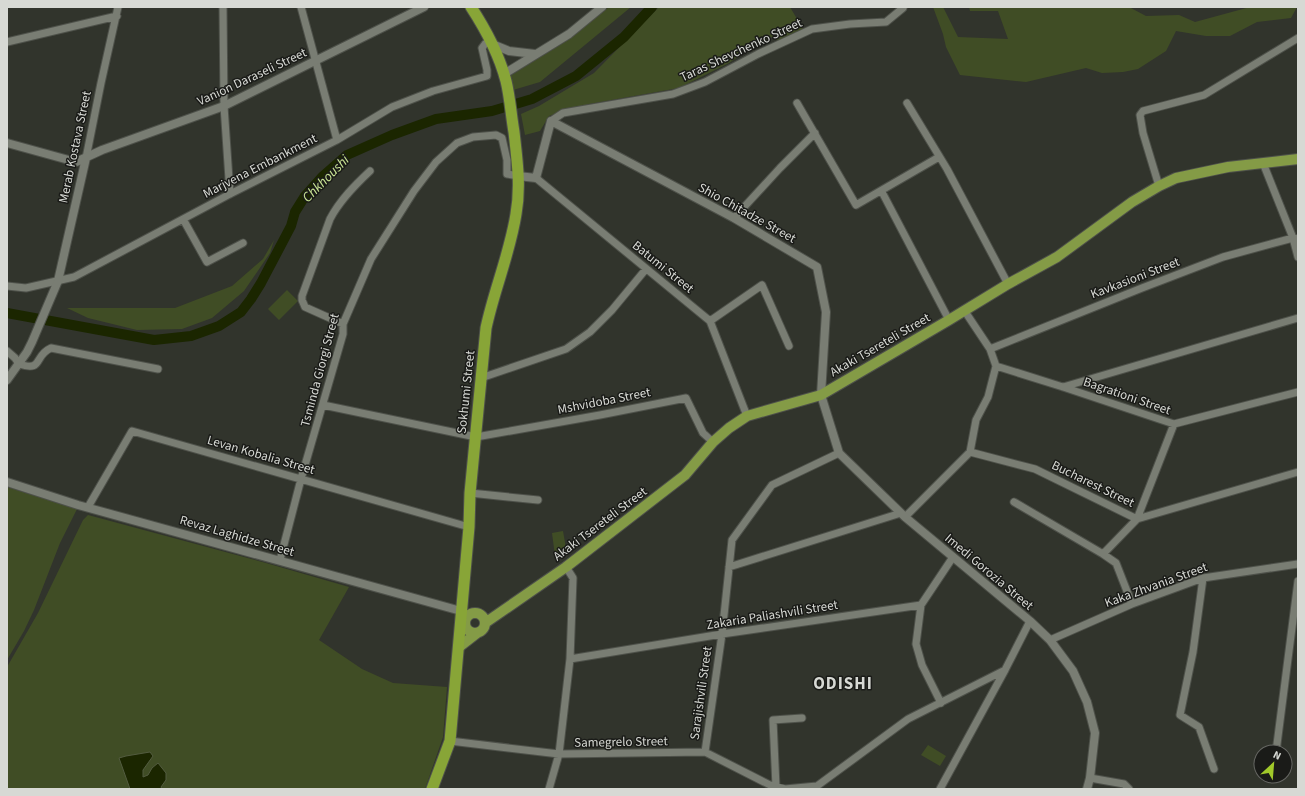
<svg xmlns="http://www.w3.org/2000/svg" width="1305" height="796" font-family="'Source Sans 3',sans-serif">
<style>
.green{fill:#404d25}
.water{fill:#1b2600;stroke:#535c40}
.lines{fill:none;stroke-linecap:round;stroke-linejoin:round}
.river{stroke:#1b2600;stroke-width:10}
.minor-casing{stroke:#4e514a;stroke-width:9}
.tertiary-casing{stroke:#4e514a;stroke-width:10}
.primary-casing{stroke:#4e514a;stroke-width:12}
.trunk-casing{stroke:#4e514a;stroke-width:13}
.minor{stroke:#797d73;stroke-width:7}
.tertiary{stroke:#797d73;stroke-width:8}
.primary{stroke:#849b46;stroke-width:10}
.trunk{stroke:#88a537;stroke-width:11}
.labels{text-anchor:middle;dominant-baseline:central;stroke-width:3;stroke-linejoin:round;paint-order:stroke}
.street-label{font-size:13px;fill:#d7d9d4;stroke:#1a1b18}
.water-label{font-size:14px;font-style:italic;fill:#c9e494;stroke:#1a1b18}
.district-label{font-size:17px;font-weight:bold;letter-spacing:1px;fill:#d7d9d4;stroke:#1a1b18}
</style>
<rect width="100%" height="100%" fill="#31342c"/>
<path class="green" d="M609 7H631L540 82 513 90 510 76 563 43Z
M659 7H790L803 29 778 41 772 37 755 45 729 63 679 88 589 104 549 116 540 131 525 135 521 114 539 106 594 73Z
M933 7H943L958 37 1008 39 998 11H970L969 7H1129L1146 16 1179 15 1195 22 1250 7H1297L1291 18 1257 22 1230 36H1206L1176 31 1166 51 1138 69 1123 72 1102 73 1086 68 1026 82 960 75 946 47 943 34Z
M274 240 270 253 244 291 212 318 182 329 137 330 88 318 67 308H175L232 286 263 259Z
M287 290 298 301 279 320 268 309Z
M7 487 77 509 60 543 34 610 24 631 7 660Z
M88 515 266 563 349 587 319 640 362 669 393 683 447 687 443 737 425 789H7V667L38 613 83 520Z
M563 531 567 554 555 556 552 533Z
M928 745 946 756 940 766 921 755Z"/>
<path class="water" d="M150 752 153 756 143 770V777L148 775 152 768 158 763 166 773V780L161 787 162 789H130L119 758 126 756Z"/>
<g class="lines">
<path class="river" d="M7 313 154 340 191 336 219 326 241 312 251 299 261 283 291 226 295 212 305 196 322 177 347 155 392 135 436 119 492 111 532 99 576 76 624 37 652 7"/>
<defs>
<path id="minor" d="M223 7 224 106 230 194
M301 7 337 140
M7 42 117 16
M797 103 856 205 939 157
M907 103 947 169 1008 284
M551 121 563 113 673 94 705 82 758 54 812 29 850 24 886 22 903 8
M86 158 101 83 118 7
M1263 163 1293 238 1298 257
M536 178 710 321 747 416
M1159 186 1143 133 1140 115 1143 111 1204 95 1298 38
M882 192 949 320
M734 218 780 168 815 133
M183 219 207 262 243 243
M7 286 26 288 74 277 230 194 337 140 392 107 433 91 487 76V70L482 48 485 44 491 40
M710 321 762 285 789 346
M343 324 305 307 302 300V296L330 219C340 200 355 185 370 171
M990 349 1142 288 1223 257 1293 238 1298 239
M7 351 15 358 19 364C44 372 33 356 51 348L158 369
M996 366 1063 387 1174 424 1298 392
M481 378 566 349 590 332 612 310 646 269
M1063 387 1298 318
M323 405 476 437 600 415 686 398 703 433 713 442
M970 452 1035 469 1137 519 1298 472
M470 493 538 500
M1014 502 1103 554 1116 563 1132 604
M88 507 132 431 469 527
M905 517 970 452 976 420 988 397 996 366 990 349 964 310
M1103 554 1137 519 1174 424
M280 560 301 479 343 334V324L371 259 414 191 436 162 457 143 473 137 496 135 502 138 507 160V174L518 176
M729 567 901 513
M1203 578 1193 652 1180 715 1199 727 1214 769
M921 605 916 644 922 665 941 703
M1050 640 1132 604 1203 578 1298 564
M570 659 722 634 921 605 953 557
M450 741 559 754 705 752 770 785 785 789
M705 752 722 634 732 540 772 485 839 453
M1276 752 1298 581
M1090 778 1124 784 1129 789
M776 787 773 720 802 718
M549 789 559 754 570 659 573 578 566 567
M785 789 817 786 908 719 1005 670
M940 789 1005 670 1030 621"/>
<path id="tertiary" d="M492 44 509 51 535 54
M504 74 569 34 602 7
M7 143 76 162 102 150 224 106 424 7
M518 176 536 178 551 121 734 218 817 267 826 312 821 395 839 453 905 517 1030 621 1050 640 1073 671 1087 702 1095 733 1090 778 1087 789
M7 380 27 352 32 342 58 281 86 158
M7 482 78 505 461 611"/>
<path id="primary" d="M465 623a10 10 0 1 1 20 0a10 10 0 1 1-20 0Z
M485 623 566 567 685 475 713 442 729 428 747 416 821 395 949 320 1008 284 1057 257 1132 202 1159 186 1176 178 1228 167 1298 159
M459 647 477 633"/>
<path id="trunk" d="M432 789 450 741 469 527 470 493 486 328C494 290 510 253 516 214 521 186 517 159 514 132 511 115 510 97 506 81 499 54 486 30 471 7"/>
</defs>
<use href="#minor" class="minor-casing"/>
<use href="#tertiary" class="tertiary-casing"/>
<use href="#primary" class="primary-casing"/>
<use href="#trunk" class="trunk-casing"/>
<use href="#minor" class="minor"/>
<use href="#tertiary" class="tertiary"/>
<use href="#primary" class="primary"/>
<use href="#trunk" class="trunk"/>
</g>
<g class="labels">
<g class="street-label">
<text transform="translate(741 50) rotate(-25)">Taras Shevchenko Street</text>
<text transform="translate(252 77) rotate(-25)">Vanion Daraseli Street</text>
<text transform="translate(75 147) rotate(-78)">Merab Kostava Street</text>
<text transform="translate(260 166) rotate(-27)">Marjvena Embankment</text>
<text transform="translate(747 213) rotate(29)">Shio Chitadze Street</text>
<text transform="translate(663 267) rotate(39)">Batumi Street</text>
<text transform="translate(1135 278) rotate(-21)">Kavkasioni Street</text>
<text transform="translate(880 345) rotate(-30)">Akaki Tsereteli Street</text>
<text transform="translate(320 370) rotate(-75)">Tsminda Giorgi Street</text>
<text transform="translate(466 392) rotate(-84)">Sokhumi Street</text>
<text transform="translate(1127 396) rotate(19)">Bagrationi Street</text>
<text transform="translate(604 401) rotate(-11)">Mshvidoba Street</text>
<text transform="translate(261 455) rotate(16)">Levan Kobalia Street</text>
<text transform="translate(1093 484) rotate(26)">Bucharest Street</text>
<text transform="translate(600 524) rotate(-37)">Akaki Tsereteli Street</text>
<text transform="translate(237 536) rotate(16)">Revaz Laghidze Street</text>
<text transform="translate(989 572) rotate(40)">Imedi Gorozia Street</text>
<text transform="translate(1156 585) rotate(-20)">Kaka Zhvania Street</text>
<text transform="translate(772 615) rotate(-9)">Zakaria Paliashvili Street</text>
<text transform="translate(701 693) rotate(-82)">Sarajishvili Street</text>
<text transform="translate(621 742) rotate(-1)">Samegrelo Street</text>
</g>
<g class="water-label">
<text transform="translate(326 179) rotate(-45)">Chkhoushi</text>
</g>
<g class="district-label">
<text x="843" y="684">ODISHI</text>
</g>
</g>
<rect width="1305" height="796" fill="none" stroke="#d7d9d4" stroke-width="16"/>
<g transform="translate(1273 764) rotate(26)"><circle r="19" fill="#1a1b18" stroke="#666763"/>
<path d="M0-3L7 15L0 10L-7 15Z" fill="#a1c92a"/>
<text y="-6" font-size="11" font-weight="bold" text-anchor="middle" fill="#d7d9d4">N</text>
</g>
</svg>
